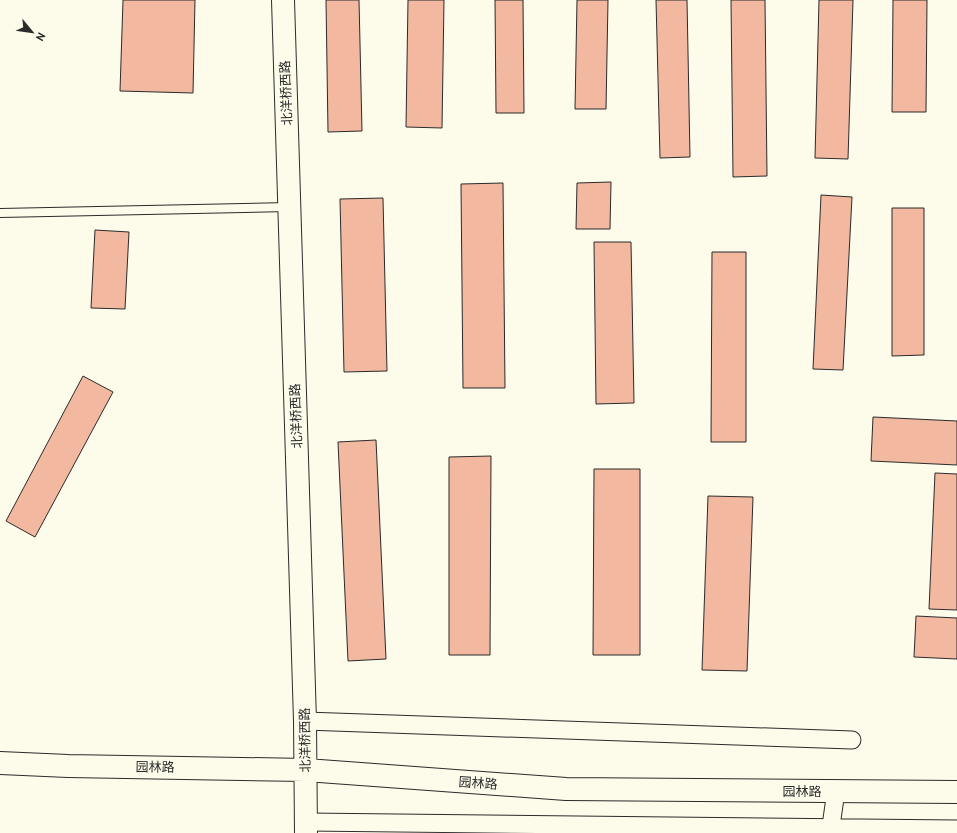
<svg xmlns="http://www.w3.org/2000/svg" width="957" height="833" font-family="'PT Sans','Noto Sans SC',sans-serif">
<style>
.building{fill:#f2b8a0;stroke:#2b2b2b}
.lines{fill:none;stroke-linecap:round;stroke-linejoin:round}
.service-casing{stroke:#2b2b2b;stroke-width:10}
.minor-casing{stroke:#2b2b2b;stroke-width:19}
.secondary-casing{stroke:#2b2b2b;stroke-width:24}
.service{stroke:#fdfbea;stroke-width:8}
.minor{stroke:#fdfbea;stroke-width:17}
.secondary{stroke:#fdfbea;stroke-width:22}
.labels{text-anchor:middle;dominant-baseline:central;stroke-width:3;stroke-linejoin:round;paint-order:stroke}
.street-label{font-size:13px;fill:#2b2b2b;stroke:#fdfbea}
</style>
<rect width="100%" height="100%" fill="#fdfbea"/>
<path class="building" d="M123 0H195L193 93 120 91Z
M326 0H359L362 131 328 132Z
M408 0H444L442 128 406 127Z
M495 0H523L524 113H496Z
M577 0H608L606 109H575Z
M656 0H687L690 157 660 158Z
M731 0H765L767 176 733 177Z
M819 0H853L848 159 815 158Z
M893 0H927L926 112H892Z
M611 182 610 229H576L577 183Z
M503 183 505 388H463L461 184Z
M821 195 852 197 843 370 813 369Z
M383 198 387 371 344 372 340 199Z
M892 208H924V355L892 356Z
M95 230 129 232 125 309 91 308Z
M594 242H631L634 403 596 404Z
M712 252H746V442H711Z
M83 376 113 392 35 537 6 521Z
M873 417 957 421V465L871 461Z
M376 440 386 659 348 661 338 442Z
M491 456 490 655H449V457Z
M594 469H640V655H593Z
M935 473 957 474V610L929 609Z
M708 496 753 497 747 671 702 670Z
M916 616 957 618V659L914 657Z"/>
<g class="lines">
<defs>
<path id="service" d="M0 213 289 207"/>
<path id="minor" d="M305 721 852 740
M306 822 957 829
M830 833 836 791"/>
<path id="secondary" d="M283 0 305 721 306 833
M0 763 68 766 306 770 566 789 957 792"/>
</defs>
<use href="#service" class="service-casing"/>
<use href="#minor" class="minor-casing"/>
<use href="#secondary" class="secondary-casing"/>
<use href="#service" class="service"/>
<use href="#minor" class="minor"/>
<use href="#secondary" class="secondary"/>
</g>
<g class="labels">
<g class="street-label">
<text transform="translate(286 93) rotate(-92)">北洋桥西路</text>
<text transform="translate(296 416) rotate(-92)">北洋桥西路</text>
<text transform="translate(305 740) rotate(-91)">北洋桥西路</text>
<text transform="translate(155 767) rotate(1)">园林路</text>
<text transform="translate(478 783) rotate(4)">园林路</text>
<text x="802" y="791">园林路</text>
</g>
</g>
<g transform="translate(32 32) rotate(119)" stroke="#fdfbea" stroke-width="3" paint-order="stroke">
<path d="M0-3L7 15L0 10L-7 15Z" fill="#2b2b2b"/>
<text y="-6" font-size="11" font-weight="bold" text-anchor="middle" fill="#2b2b2b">N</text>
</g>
</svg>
